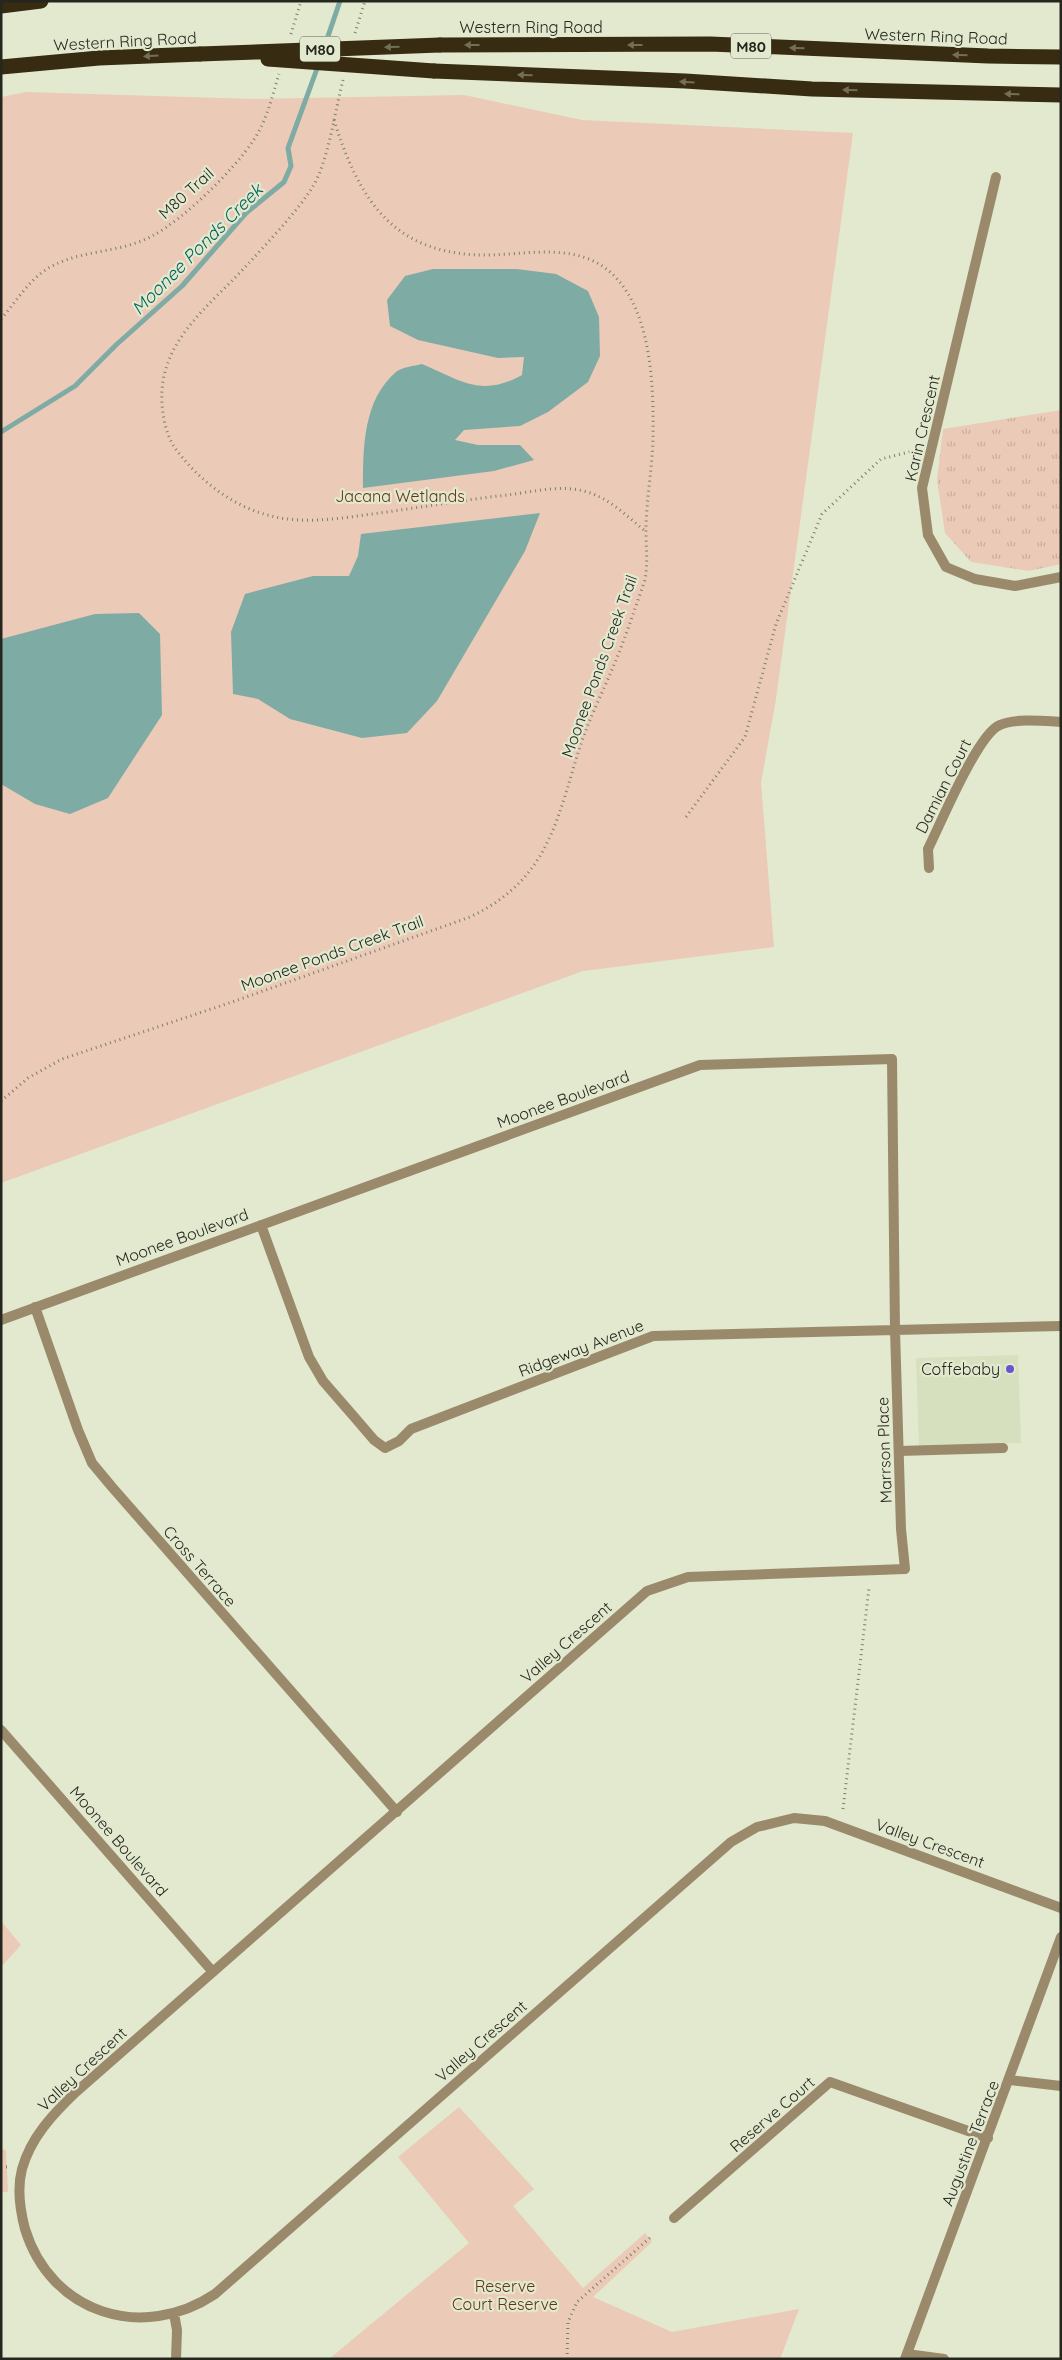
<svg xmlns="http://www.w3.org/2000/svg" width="1062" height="2360" font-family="Quicksand,sans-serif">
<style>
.built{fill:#d7e0be}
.grass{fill:url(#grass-tufts)}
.green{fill:#ebcab7}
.water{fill:#7faba5}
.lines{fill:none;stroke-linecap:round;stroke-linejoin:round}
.stream{stroke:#7faba5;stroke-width:5}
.path{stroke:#7b7f6f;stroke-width:3;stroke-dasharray:1 4;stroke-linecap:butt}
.service{stroke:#9a8a6b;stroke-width:10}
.minor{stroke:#9a8a6b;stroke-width:10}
.motorway{stroke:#372b12;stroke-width:15}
.motorway-bridge{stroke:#372b12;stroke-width:15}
.oneway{fill:#736e54}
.poi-dot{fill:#6955cf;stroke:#e2e9cf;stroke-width:2}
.labels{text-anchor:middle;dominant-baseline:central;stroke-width:4.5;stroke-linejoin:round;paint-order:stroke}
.shield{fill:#e2e9cf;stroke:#5e6153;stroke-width:1}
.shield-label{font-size:15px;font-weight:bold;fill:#25271e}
.street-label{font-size:16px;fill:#25271e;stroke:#e2e9cf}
.park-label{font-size:16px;fill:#623416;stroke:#e2e9cf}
.poi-label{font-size:16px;fill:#25271e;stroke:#e2e9cf;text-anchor:end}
.water-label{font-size:18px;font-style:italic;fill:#00625a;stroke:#e2e9cf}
</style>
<defs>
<pattern id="grass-tufts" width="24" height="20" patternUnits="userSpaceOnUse" patternTransform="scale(1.25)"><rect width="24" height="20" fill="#ebcab7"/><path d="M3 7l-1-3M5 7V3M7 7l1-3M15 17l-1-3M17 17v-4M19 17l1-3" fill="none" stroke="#c9ae9d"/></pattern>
</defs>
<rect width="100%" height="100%" fill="#e2e9cf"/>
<path class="built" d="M1018 1355 1021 1443 919 1447 916 1358Z"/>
<path class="grass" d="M1061 410V564L1029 571 971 562 945 533 937 480 943 429Z"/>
<path class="green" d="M26 92 253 99 464 95 582 120 853 133 776 699 761 783 774 947 583 971 1 1183V97Z
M1 1921 21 1945 1 1967Z
M459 2107 534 2189 513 2206 583 2288 645 2233 652 2242 593 2297 672 2332 799 2309 780 2359H329L469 2243 398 2157Z
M1 2149 6 2150 8 2192H1Z"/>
<path class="water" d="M433 269H517L556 274 588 291 599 317 600 356 588 382 548 412 520 426 464 430 455 440 478 445H520L534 460 494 471 363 488C363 448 363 400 396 372 402 367 414 366 422 364 460 380 481 398 522 375L524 357 498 358 418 340 390 326 387 300 405 276Z
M540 513 525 551 437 701 407 733 362 738 290 719 258 699 233 694 231 632 245 594 313 576H349L358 556 361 534Z
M139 613 160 634 162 715 108 798 70 814 35 804 1 784V639L95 614Z"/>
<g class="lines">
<path class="stream" d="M324 48 340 1
M1 432 75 386 116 345 182 286 246 213 284 182 291 166 288 148 318 66"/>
<path class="path" d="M355 33 365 1
M291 34 301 1
M343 80C335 111 328 163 312 188 295 214 269 241 248 264 211 305 158 341 162 403 163 418 166 435 175 448 196 477 229 504 264 514 299 525 336 519 372 514 417 508 462 500 507 495 532 492 562 484 587 492 609 498 628 517 645 531
M1 319C15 303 29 280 47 269 79 249 119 254 152 236 183 220 234 170 253 141 267 121 272 96 279 74
M686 817 745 737 776 624 822 514 881 459 917 450
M1 1101 28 1078 62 1059 235 1001 470 917C554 877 557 813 584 735 592 714 602 693 611 672 624 642 634 611 645 580 648 563 646 548 646 531 646 501 652 471 653 440 654 382 652 285 589 259 558 247 523 254 491 255 394 257 359 201 333 117
M843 1809 869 1588
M1 2167H11
M567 2359 568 2322 577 2302 652 2236"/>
<path class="service" d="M899 1451 1003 1448"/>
<path class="minor" d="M996 177 922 488 928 535 946 567 975 579 1015 586 1061 577
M929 868 928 849C940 825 978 733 1000 725 1015 718 1044 721 1061 722
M261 1225 309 1357 323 1381 356 1419 374 1440 385 1448 399 1441 411 1429 653 1336 1061 1326
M35 1307 78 1430 92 1463 112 1487 397 1812
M1 1320 700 1065 892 1059 895 1330 901 1529 905 1569 688 1577 647 1591 76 2092C53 2114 31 2137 22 2169 17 2188 20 2210 25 2229 51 2314 143 2342 215 2294L731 1842 757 1827 794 1818 825 1821 1061 1908
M1 1730 213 1972
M1010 2080 1061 2086
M674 2218 830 2082 988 2138
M174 2314 177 2330 176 2359
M907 2354 944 2359
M905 2359 1061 1937"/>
<path class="motorway" d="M1 6 41 1
M440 45 710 44 988 56 1061 57
M1 67 99 58 200 54
M434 71 685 81 812 89 1061 95"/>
<path class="motorway-bridge" d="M200 54 440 45
M268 59 434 71"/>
</g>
<defs><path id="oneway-solid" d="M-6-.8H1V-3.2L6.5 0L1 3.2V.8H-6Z" transform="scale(1.25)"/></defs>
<g class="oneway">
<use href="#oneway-solid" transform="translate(472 45) rotate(180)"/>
<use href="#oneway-solid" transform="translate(635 45) rotate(180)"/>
<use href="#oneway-solid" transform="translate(392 47) rotate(178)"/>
<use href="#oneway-solid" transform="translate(797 48) rotate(-178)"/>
<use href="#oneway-solid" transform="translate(960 55) rotate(-178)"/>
<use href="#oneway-solid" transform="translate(151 56) rotate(177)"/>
<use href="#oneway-solid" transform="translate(525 75) rotate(-178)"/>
<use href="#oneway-solid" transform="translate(687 82) rotate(-177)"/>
<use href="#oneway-solid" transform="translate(850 90) rotate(-179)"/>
<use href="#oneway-solid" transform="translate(1012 94) rotate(-178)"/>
</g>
<circle class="poi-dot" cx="1010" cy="1369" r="5"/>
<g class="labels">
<g class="shield">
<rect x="731" y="33.5" width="40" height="25" rx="4"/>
<rect x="300" y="36.5" width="40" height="25" rx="4"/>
</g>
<g class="shield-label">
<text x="751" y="46">M80</text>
<text x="320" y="49">M80</text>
</g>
<g class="street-label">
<text x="531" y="27">Western Ring Road</text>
<text transform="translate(936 36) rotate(2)">Western Ring Road</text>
<text transform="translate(125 41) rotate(-3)">Western Ring Road</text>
<text transform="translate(186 193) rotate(-42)">M80 Trail</text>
<text transform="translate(922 428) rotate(-77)">Karin Crescent</text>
<text transform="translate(599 666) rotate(-70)">Moonee Ponds Creek Trail</text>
<text transform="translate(943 786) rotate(-63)">Damian Court</text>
<text transform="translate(332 953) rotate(-20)">Moonee Ponds Creek Trail</text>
<text transform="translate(563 1099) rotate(-20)">Moonee Boulevard</text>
<text transform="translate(182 1237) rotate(-20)">Moonee Boulevard</text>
<text transform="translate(581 1348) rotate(-21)">Ridgeway Avenue</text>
<text transform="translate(884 1450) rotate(-92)">Marrson Place</text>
<text transform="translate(200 1566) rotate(49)">Cross Terrace</text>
<text transform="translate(566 1642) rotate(-41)">Valley Crescent</text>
<text transform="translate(119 1841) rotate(49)">Moonee Boulevard</text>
<text transform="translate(930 1843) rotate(20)">Valley Crescent</text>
<text transform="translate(481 2041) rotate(-41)">Valley Crescent</text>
<text transform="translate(82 2069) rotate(-43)">Valley Crescent</text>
<text transform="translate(772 2114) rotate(-41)">Reserve Court</text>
<text transform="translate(970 2143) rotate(-69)">Augustine Terrace</text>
</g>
<g class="park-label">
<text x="400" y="496">Jacana Wetlands</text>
<text x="505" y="2286">Reserve<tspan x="505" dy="18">Court Reserve</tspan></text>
</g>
<g class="poi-label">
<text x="1000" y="1369">Coffebaby</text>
</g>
<g class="water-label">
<text transform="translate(197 249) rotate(-45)">Moonee Ponds Creek</text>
</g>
</g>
<rect width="1062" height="2360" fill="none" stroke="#25271e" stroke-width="5"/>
</svg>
